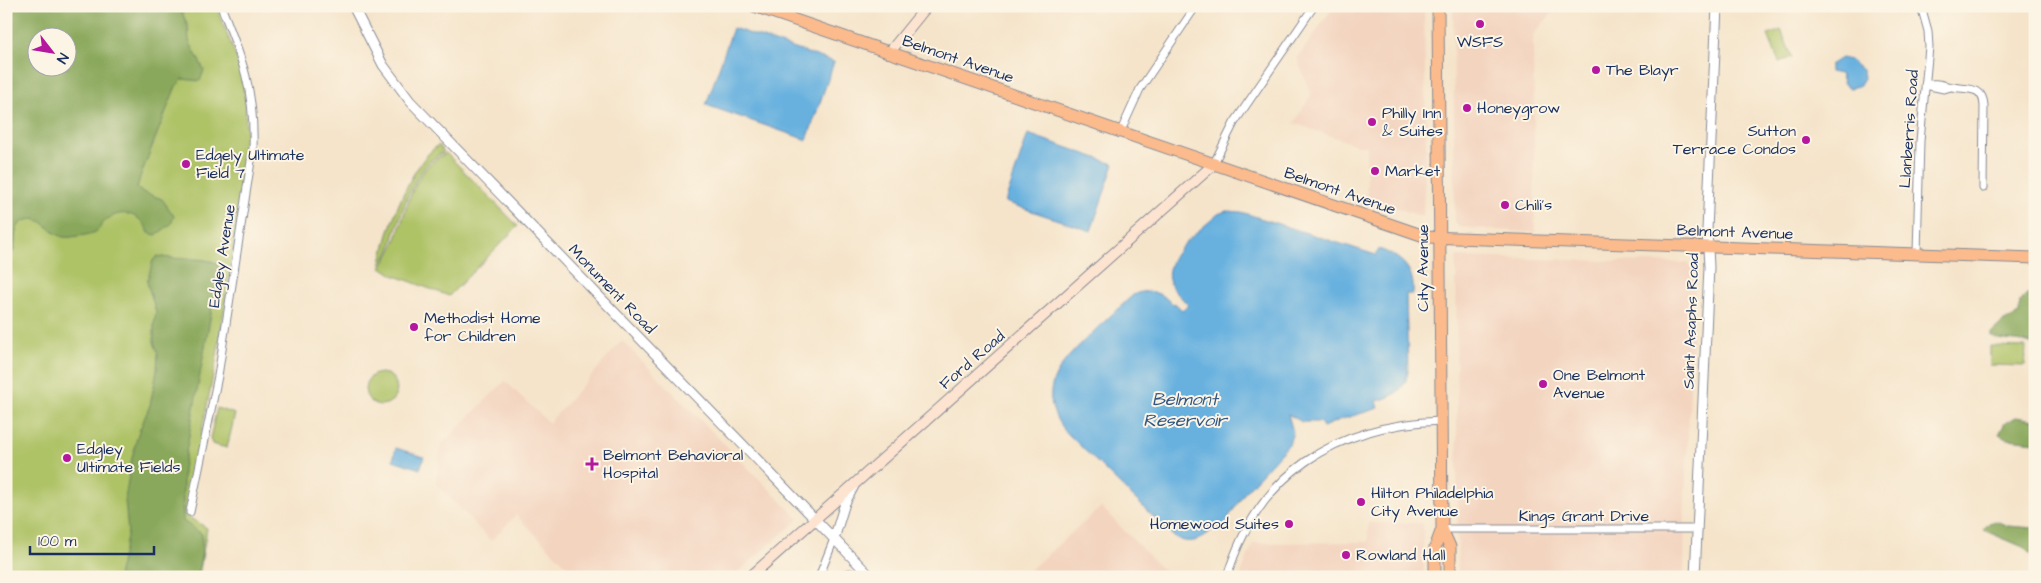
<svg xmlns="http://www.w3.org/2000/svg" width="2041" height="583" font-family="'Architects Daughter',sans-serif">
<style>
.built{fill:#f3d4bf}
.green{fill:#aec266;stroke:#647862;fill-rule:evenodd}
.forest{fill:#8aa85b;stroke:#526c5c;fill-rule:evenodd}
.water{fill:#67b1df;stroke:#41709e}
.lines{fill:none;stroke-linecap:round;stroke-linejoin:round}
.minor-casing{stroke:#888a94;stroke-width:9}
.tertiary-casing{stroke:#888a94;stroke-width:11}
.secondary-casing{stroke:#888a94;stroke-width:12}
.primary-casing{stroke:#888a94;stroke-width:13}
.trunk-casing{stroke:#888a94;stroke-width:13}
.minor{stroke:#fff;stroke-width:7}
.tertiary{stroke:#fff;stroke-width:9}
.secondary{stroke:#fde4d1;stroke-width:10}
.primary{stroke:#fbbb8d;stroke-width:11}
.trunk{stroke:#fbbb8d;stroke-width:11}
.poi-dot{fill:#b5179e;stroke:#fcf5e5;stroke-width:2}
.labels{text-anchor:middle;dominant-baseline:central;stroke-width:4;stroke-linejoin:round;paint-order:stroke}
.poi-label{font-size:16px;fill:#1b2f5e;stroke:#fcf5e5;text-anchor:start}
.street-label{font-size:16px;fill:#1b2f5e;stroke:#fcf5e5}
.water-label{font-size:18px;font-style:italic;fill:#325685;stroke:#fcf5e5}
</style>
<rect width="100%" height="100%" fill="#fcf5e5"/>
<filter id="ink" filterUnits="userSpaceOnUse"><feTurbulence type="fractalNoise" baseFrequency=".02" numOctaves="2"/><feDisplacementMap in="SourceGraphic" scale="10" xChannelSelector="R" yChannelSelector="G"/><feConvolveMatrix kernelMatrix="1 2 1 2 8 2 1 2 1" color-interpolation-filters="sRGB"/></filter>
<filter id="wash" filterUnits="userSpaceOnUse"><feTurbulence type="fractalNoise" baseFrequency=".0096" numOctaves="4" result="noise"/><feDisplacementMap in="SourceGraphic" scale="20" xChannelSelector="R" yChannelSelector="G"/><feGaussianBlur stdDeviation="1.12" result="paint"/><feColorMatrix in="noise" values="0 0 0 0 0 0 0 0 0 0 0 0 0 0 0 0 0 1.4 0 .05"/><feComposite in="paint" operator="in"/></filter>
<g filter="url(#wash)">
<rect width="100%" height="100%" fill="#f5e4ca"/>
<path class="built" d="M1334 6H1424L1426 146 1423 217 1367 197 1366 145H1357L1294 123 1311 95 1297 59Z
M1453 6H1650V8L1557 7 1533 35 1535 233 1460 227 1455 223Z
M1456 257 1688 263 1696 273 1685 493 1684 577H1458Z
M622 341 799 519 732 577H578L516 515 491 541 436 483 441 445 505 381 549 423Z
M1101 507 1170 577H1022Z
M1368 523H1423L1424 577H1240L1253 543 1368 542Z"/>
<path class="green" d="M6 6H216L239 64 245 86 247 161 217 356 185 515 207 528 199 577H6ZM38 38H68V68H38Z
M1781 30 1792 57 1779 62 1768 35Z
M439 145 444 152C415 165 405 204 395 232 392 243 389 256 381 264 385 234 411 161 439 145Z
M446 153 518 226 449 296 393 275 381 267C408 233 402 173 446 153Z
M1990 346 2026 347 2025 366 1990 365Z
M365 389a16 16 0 1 1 32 0a16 16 0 1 1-32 0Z
M217 408 235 414 227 448 212 444 210 438Z"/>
<path class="forest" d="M6 6H179L188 26 189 41 204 70 200 81 183 79 176 86 140 177 137 188 142 192 162 199 174 216 171 224 156 235 149 233C141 213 120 207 104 222 101 224 100 229 97 231 91 235 78 236 71 237 51 241 46 212 24 221 12 227 17 242 13 252L6 255ZM38 38H68V68H38Z
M158 256C178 261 199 256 217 263L219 269 183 469V521L202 534V552L197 577H118L128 532 125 499 132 458 138 434 150 405 157 371 158 353 154 342V325L156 312 147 282 153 260Z
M2035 288V346C2019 338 2002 343 1991 336V333L2004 321 2019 314 2020 301Z
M2016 417 2035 420V442L2008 439 1999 434 2005 423Z
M1996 521 2008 526 2035 528V559L2023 547 1983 530 1989 523Z"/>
<path class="water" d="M733 28 834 62 807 140 706 105Z
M1841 58 1850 60 1863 71 1864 78 1859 86 1850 88 1844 84 1840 74 1830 72V65Z
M1028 134 1114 164 1091 231 1005 202Z
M1226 211 1241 212 1376 255 1379 249C1401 257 1415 268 1413 294H1406L1408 371C1405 390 1395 396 1377 401L1379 408 1342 419 1323 427 1320 422H1302L1288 414 1293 432 1289 444 1245 492 1221 529 1215 526C1203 541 1188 547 1172 535L1063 429C1034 388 1062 362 1091 334 1105 321 1119 308 1133 295 1150 287 1160 293 1173 304L1175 303 1182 310 1188 305C1182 297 1171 290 1169 280 1163 255 1202 229 1218 214Z
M396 448 424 457 420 469 393 460Z"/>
</g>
<g filter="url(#ink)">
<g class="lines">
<defs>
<path id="minor" d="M1805 6H1830
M1925 85C1936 82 1941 85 1952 87 1967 90 1983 85 1984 106L1983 188
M1925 85 1944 89 1951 87
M1120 133 1140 89 1196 6
M1213 165 1234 123 1314 6
M1917 254 1920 141 1929 47 1928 31 1921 6
M190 512 218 376 253 148C255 91 242 58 221 6
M1442 529H1696
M819 577 834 539
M1227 577C1258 473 1335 425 1441 421"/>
<path id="tertiary" d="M353 6 383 65 410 101 871 577
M834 539 845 503 854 486
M835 577 850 574 862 577
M1695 577 1709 267 1707 230 1717 6"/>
<path id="secondary" d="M889 53 927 6
M750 577 1213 165"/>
<path id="primary" d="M754 6 1427 237 2035 258"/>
<path id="trunk" d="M1442 529 1450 547V577
M1435 577V548L1442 529 1438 6"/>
</defs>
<use href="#minor" class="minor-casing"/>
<use href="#tertiary" class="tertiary-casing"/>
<use href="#secondary" class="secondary-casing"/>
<use href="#primary" class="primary-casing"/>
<use href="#trunk" class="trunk-casing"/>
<use href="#minor" class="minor"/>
<use href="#tertiary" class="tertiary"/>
<use href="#secondary" class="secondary"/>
<use href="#primary" class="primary"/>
<use href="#trunk" class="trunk"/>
</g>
</g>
<g class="poi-dot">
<circle cx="1480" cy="24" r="5"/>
<circle cx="1596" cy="70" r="5"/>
<circle cx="1467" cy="108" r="5"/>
<circle cx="1372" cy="122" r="5"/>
<circle cx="1806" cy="140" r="5"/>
<circle cx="186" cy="164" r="5"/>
<circle cx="1375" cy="171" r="5"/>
<circle cx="1505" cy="205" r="5"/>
<circle cx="414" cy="327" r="5"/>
<circle cx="1543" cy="384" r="5"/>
<circle cx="67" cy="458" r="5"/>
<path d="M589.5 456.5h5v5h5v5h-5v5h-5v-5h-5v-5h5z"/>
<circle cx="1361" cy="502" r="5"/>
<circle cx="1289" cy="524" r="5"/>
<circle cx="1346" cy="555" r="5"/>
</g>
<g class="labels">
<g class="poi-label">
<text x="1480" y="42" text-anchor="middle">WSFS</text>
<text x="1606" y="70">The Blayr</text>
<text x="1477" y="108">Honeygrow</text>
<text x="1382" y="113">Philly Inn<tspan x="1382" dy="18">&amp; Suites</tspan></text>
<text x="1796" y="131" text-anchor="end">Sutton<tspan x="1796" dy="18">Terrace Condos</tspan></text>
<text x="196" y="155">Edgely Ultimate<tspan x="196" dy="18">Field 7</tspan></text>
<text x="1385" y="171">Market</text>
<text x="1515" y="205">Chili's</text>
<text x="424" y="318">Methodist Home<tspan x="424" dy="18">for Children</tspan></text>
<text x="1553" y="375">One Belmont<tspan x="1553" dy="18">Avenue</tspan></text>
<text x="77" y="449">Edgley<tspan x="77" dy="18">Ultimate Fields</tspan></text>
<text x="603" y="455">Belmont Behavioral<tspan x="603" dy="18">Hospital</tspan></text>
<text x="1371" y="493">Hilton Philadelphia<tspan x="1371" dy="18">City Avenue</tspan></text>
<text x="1279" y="524" text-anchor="end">Homewood Suites</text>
<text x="1356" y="555">Rowland Hall</text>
</g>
<g class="street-label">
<text transform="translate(958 59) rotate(19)">Belmont Avenue</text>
<text transform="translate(1909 129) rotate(-86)">Llanberris Road</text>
<text transform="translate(1340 191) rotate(19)">Belmont Avenue</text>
<text transform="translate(1735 232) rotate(2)">Belmont Avenue</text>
<text transform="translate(222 256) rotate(-81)">Edgley Avenue</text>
<text transform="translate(1423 268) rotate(-90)">City Avenue</text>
<text transform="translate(612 289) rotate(46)">Monument Road</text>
<text transform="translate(1691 321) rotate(-88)">Saint Asaphs Road</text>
<text transform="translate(972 360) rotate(-41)">Ford Road</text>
<text x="1584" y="516">Kings Grant Drive</text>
</g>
<g class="water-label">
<text x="1185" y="399">Belmont<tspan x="1185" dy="21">Reservoir</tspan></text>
</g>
</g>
<rect width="2041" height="583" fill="none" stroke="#fcf5e5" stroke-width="25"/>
<g transform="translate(52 52) rotate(121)"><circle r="24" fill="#fcf5e5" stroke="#a2a6af"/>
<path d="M0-4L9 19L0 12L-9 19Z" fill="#b5179e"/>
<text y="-8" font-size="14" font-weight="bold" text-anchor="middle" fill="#1b2f5e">N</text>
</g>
<path d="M30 546v8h124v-8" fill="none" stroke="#1b2f5e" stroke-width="2.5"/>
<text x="38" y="546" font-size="15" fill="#1b2f5e" stroke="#fcf5e5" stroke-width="4" paint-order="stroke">100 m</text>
</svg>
